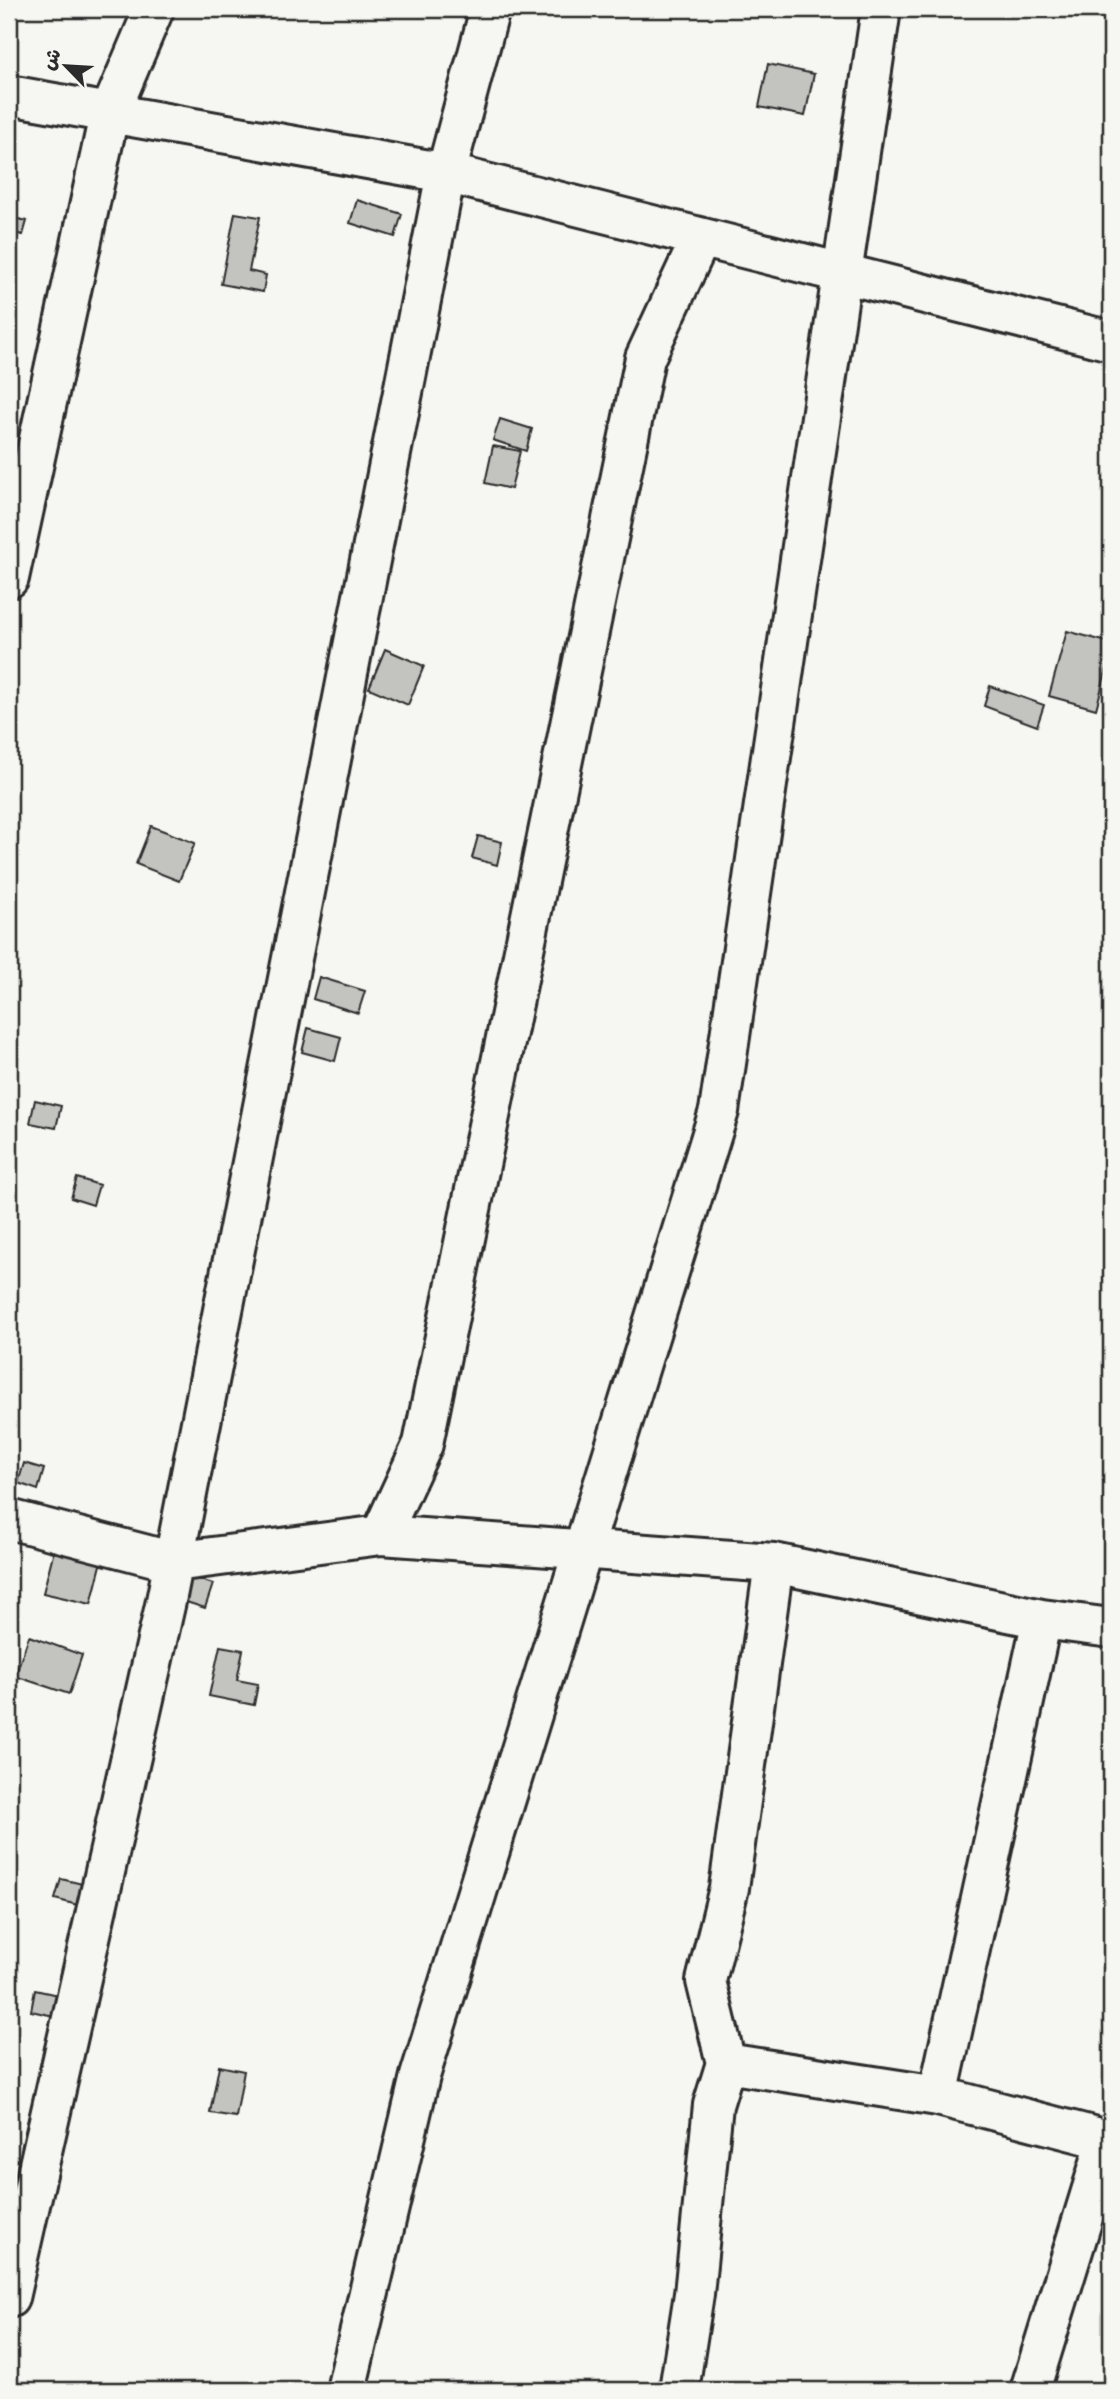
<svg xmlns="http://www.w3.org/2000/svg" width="1120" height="2399" font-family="'Architects Daughter','Playpen Sans Arabic',sans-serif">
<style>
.building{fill:#c3c3c0;stroke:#2b2b2b;stroke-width:2}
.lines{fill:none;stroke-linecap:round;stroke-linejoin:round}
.minor-casing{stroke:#2b2b2b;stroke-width:44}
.minor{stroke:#f6f6f2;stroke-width:38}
</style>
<rect width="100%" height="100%" fill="#f6f6f2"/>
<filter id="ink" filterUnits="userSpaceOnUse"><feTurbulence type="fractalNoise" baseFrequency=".0143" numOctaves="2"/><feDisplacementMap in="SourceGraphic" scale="14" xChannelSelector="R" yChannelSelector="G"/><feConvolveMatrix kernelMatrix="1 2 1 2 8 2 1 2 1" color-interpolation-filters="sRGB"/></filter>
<g filter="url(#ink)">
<path class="building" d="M768 64 814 74 805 116 759 107Z
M357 200 402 214 395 237 350 223Z
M235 213 260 217 249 271 266 275 263 292 221 284Z
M9 217 27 221 23 235 9 232Z
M500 419 532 429 526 451 493 440Z
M493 446 520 451 511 489 485 483Z
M1067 631 1111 643V653L1096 709 1049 696Z
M385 649 424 666 408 705 369 688Z
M990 686 1044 705 1037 726 984 706Z
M151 826 195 843 179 881 136 864Z
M478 836 502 842 497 865 472 858Z
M319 977 365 991 358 1013 313 999Z
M308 1028 341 1037 335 1061 302 1052Z
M35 1100 61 1106 56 1128 30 1123Z
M77 1178 99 1185 93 1205 71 1198Z
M24 1463 44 1469 38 1490 18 1483Z
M54 1550 102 1561 91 1604 43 1593Z
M187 1576 213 1584 205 1608 180 1600Z
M29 1636 82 1655 69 1694 15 1676Z
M220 1646 243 1650 237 1680 258 1684 254 1705 209 1696Z
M61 1879 87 1885 81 1906 55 1899Z
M35 1990 58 1995 54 2016 31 2011Z
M219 2066 244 2071 236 2117 210 2113Z
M228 2385 246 2390H226Z"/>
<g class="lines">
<defs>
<path id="minor" d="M9 95 446 173 1111 341
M9 578 109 115 154 9
M9 1519 174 1562 381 1535 423 1444 645 358 701 238
M381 1535 774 1563
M726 2063 938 2096 1111 2141
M938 2096 1042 1619
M9 2298 166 1601 446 173 490 9
M346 2390 420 2076 719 1111 881 9
M679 2390 694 2294 713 2105 726 2063 706 1981 729 1888 774 1563 1042 1619 1111 1628
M1030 2390 1107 2140"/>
</defs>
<use href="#minor" class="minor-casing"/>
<use href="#minor" class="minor"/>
</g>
</g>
<rect width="1120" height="2399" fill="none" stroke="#f6f6f2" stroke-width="35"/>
<rect x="18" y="18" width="1085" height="2364" fill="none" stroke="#2b2b2b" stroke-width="2.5" filter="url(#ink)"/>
<g transform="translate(66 66) rotate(295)" stroke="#f6f6f2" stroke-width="5" paint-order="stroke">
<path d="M0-5L12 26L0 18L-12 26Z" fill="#2b2b2b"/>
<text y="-10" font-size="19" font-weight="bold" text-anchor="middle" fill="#2b2b2b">ش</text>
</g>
</svg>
